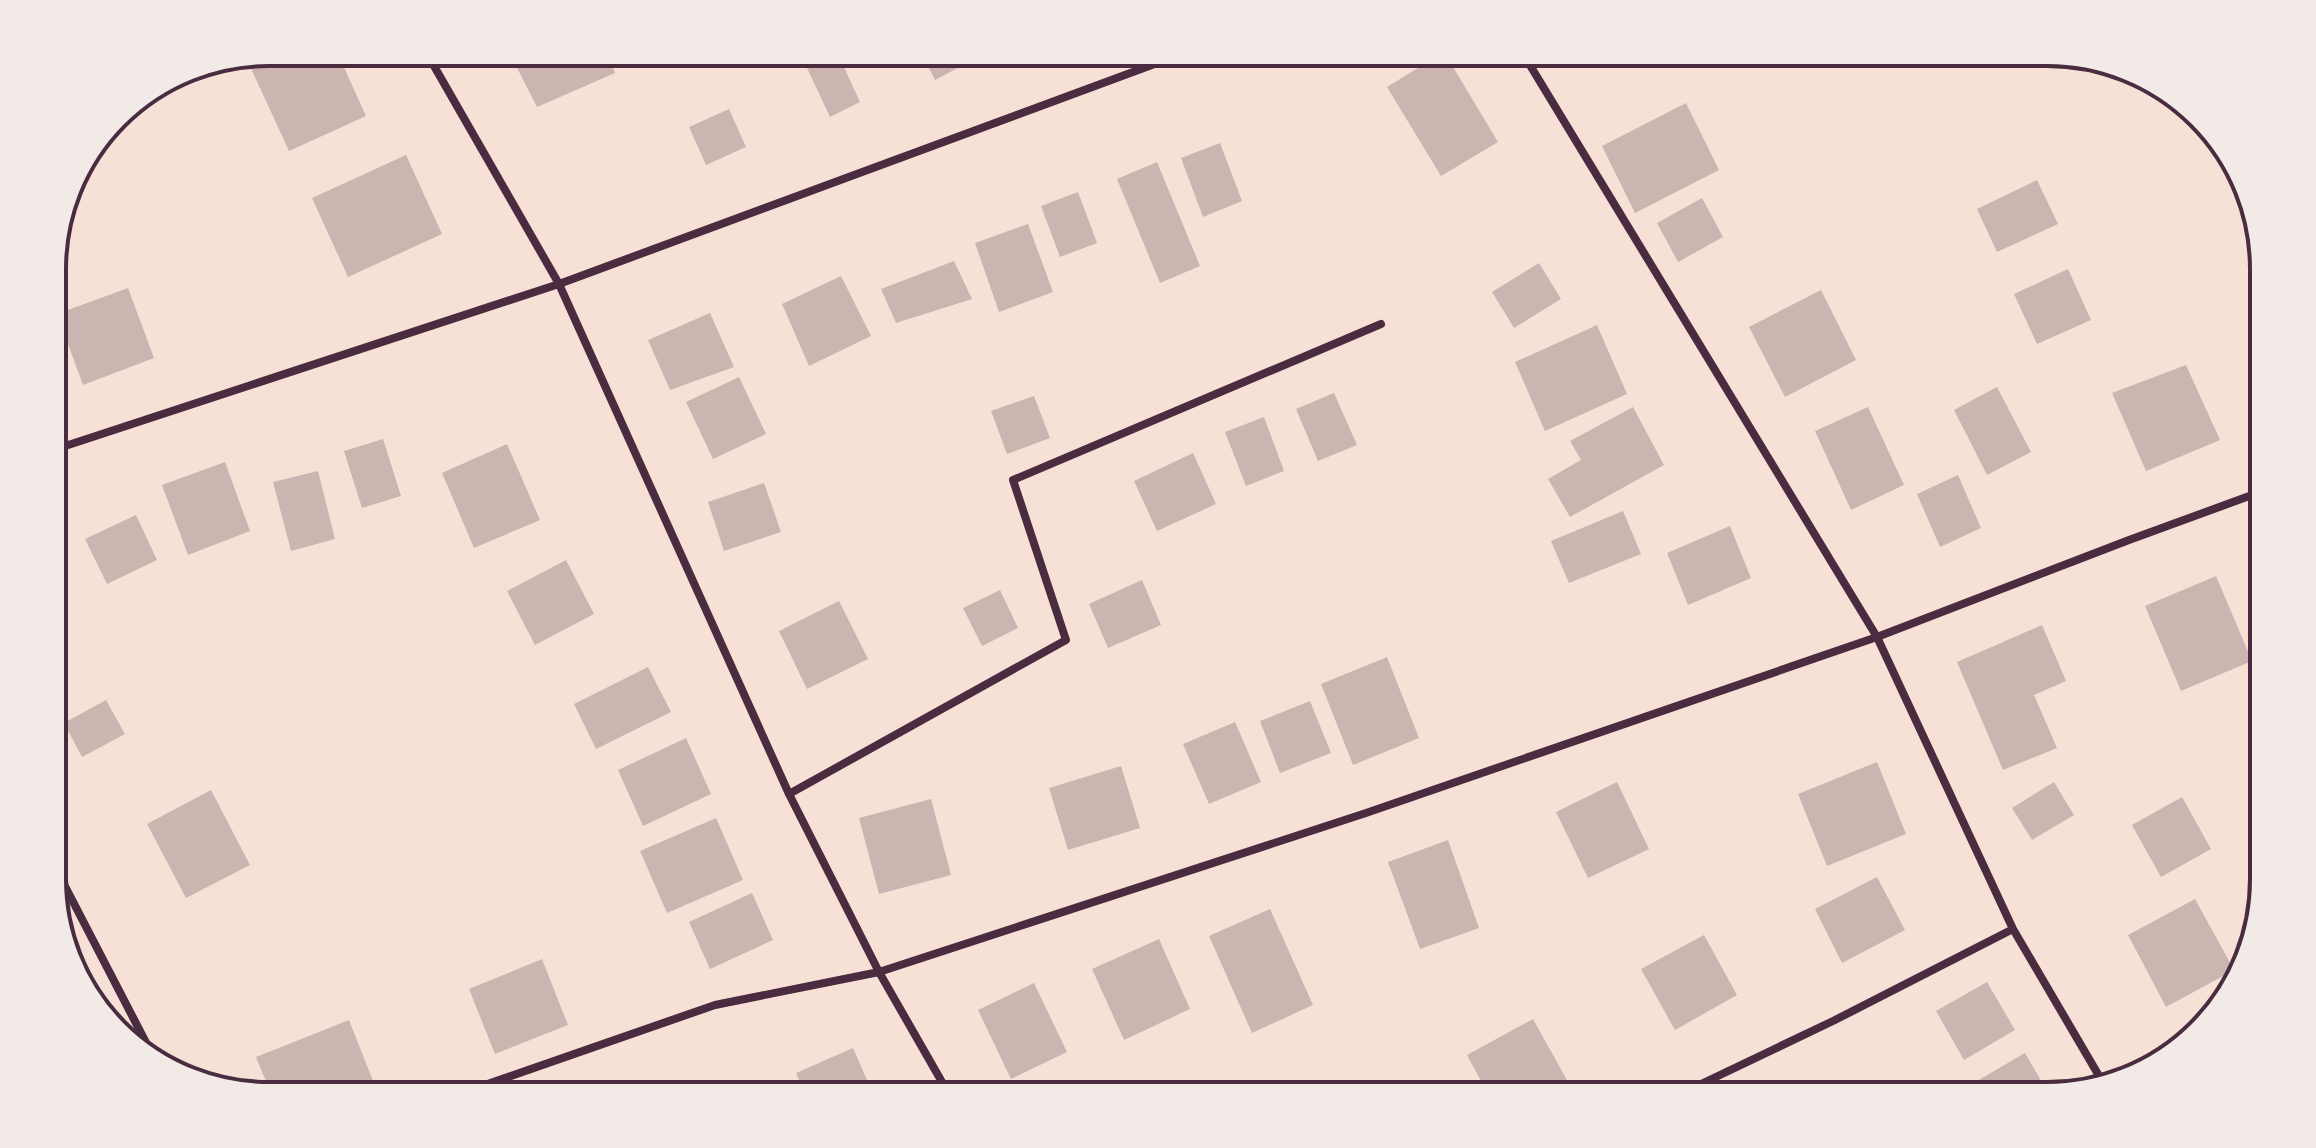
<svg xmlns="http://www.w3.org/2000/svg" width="2316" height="1148" font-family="'Libre Baskerville',serif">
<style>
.building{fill:#ccb4b1}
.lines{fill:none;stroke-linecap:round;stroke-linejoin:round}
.minor{stroke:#4a2c40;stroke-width:8}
.rim{fill:none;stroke:#4a2c40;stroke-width:4}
</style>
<rect width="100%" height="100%" fill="#f7e1d7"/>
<path class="building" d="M271 52H337L366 116 289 151 248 62Z
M521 52H607L615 73 537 107 511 56Z
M921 52H964L969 62 935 80Z
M1444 52 1498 142 1441 176 1387 87Z
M838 54 860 102 830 117 807 68Z
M1686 103 1719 170 1635 213 1602 146Z
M729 109 746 147 706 165 689 127Z
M1220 143 1242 201 1203 217 1181 158Z
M406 155 442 234 348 277 312 198Z
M1157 162 1200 266 1160 283 1117 179Z
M2037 180 2058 224 1997 252 1977 209Z
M1078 192 1097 243 1060 257 1041 206Z
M1702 198 1723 237 1678 262 1657 223Z
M1028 224 1053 292 999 312 975 243Z
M954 261 972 299 896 323 881 289Z
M1539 263 1561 299 1514 328 1492 292Z
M2068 269 2091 320 2037 344 2014 294Z
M841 276 871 336 809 366 782 304Z
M128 288 154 358 83 385 57 314Z
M1821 290 1856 360 1785 397 1749 327Z
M710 313 734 367 670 390 648 340Z
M1597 325 1627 394 1545 431 1515 362Z
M2263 352V383L2250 358Z
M2186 365 2220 440 2146 471 2112 393Z
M739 377 766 434 713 459 686 402Z
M1997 387 2031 452 1987 475 1954 410Z
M1334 393 1357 445 1318 461 1296 409Z
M1034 396 1050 438 1007 454 991 411Z
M1633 407 1664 465 1570 517 1548 479 1581 460 1570 441Z
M1868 407 1904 485 1851 510 1815 431Z
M1264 417 1284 471 1246 486 1225 432Z
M383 439 401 496 362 508 344 451Z
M507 444 540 520 474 548 442 473Z
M1193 453 1216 504 1157 531 1134 481Z
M225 462 250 531 188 555 162 485Z
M318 471 335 539 291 551 273 482Z
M1958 475 1981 528 1940 547 1917 494Z
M764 483 781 532 724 551 708 502Z
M1623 511 1641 554 1569 583 1551 541Z
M136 515 157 560 107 584 85 539Z
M1730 526 1751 578 1688 605 1667 553Z
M566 560 594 614 535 645 507 591Z
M2216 576 2252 661 2181 691 2145 606Z
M1142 580 1161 625 1108 648 1089 604Z
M1000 590 1018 628 982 646 963 608Z
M839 601 868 659 807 689 779 631Z
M2042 625 2066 681 2034 695 2057 748 2003 770 1957 662Z
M1387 657 1419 738 1353 765 1321 684Z
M648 667 671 712 596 749 574 704Z
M106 700 125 734 82 757 64 723Z
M1310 701 1331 753 1280 773 1260 721Z
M1235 722 1261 782 1209 804 1183 744Z
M686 738 711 794 643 826 618 770Z
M1877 762 1906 834 1827 866 1798 794Z
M1121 766 1140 828 1068 850 1049 788Z
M1617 782 1649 849 1588 878 1556 812Z
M2054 782 2074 815 2032 840 2012 808Z
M211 790 250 865 186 898 147 824Z
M2182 797 2211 849 2161 877 2132 825Z
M931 799 951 875 879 894 859 818Z
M716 818 743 880 667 913 640 851Z
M1448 840 1479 928 1420 949 1388 862Z
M1877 877 1905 930 1842 963 1815 909Z
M752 893 773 940 710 969 689 922Z
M2195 899 2234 970 2166 1007 2128 935Z
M1270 909 1313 1005 1252 1033 1209 936Z
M1704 935 1737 995 1675 1030 1641 969Z
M1159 939 1190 1009 1124 1040 1092 969Z
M542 959 568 1025 495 1054 469 989Z
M1987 982 2015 1030 1964 1060 1936 1011Z
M1034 983 1067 1052 1011 1079 978 1010Z
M1533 1019 1568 1082 1545 1096H1489L1467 1055Z
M349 1020 379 1096H272L256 1057Z
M853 1048 874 1096H806L796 1073Z
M2025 1053 2050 1096H1951Z
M1403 1085 1408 1096H1379Z
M718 1089 721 1096H701Z"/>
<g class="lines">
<path class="minor" d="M426 52 559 284 789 794 879 972 950 1096
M1522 52 1877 637 2013 929 2102 1081
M53 450 559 284 1187 52
M789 794 1066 640 1013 480 1381 324
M54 865 154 1058
M453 1096 715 1005 879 972 1366 813 1877 637 2129 540 2263 491
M1676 1096 1833 1021 2013 929"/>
</g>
<path d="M0 0H2316V1148H0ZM269 66H2047A203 203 0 0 1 2250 269V879A203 203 0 0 1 2047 1082H269A203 203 0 0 1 66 879V269A203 203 0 0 1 269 66Z" fill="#f1eae7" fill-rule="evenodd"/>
<path class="rim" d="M269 66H2047A203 203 0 0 1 2250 269V879A203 203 0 0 1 2047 1082H269A203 203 0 0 1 66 879V269A203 203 0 0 1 269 66Z"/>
</svg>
